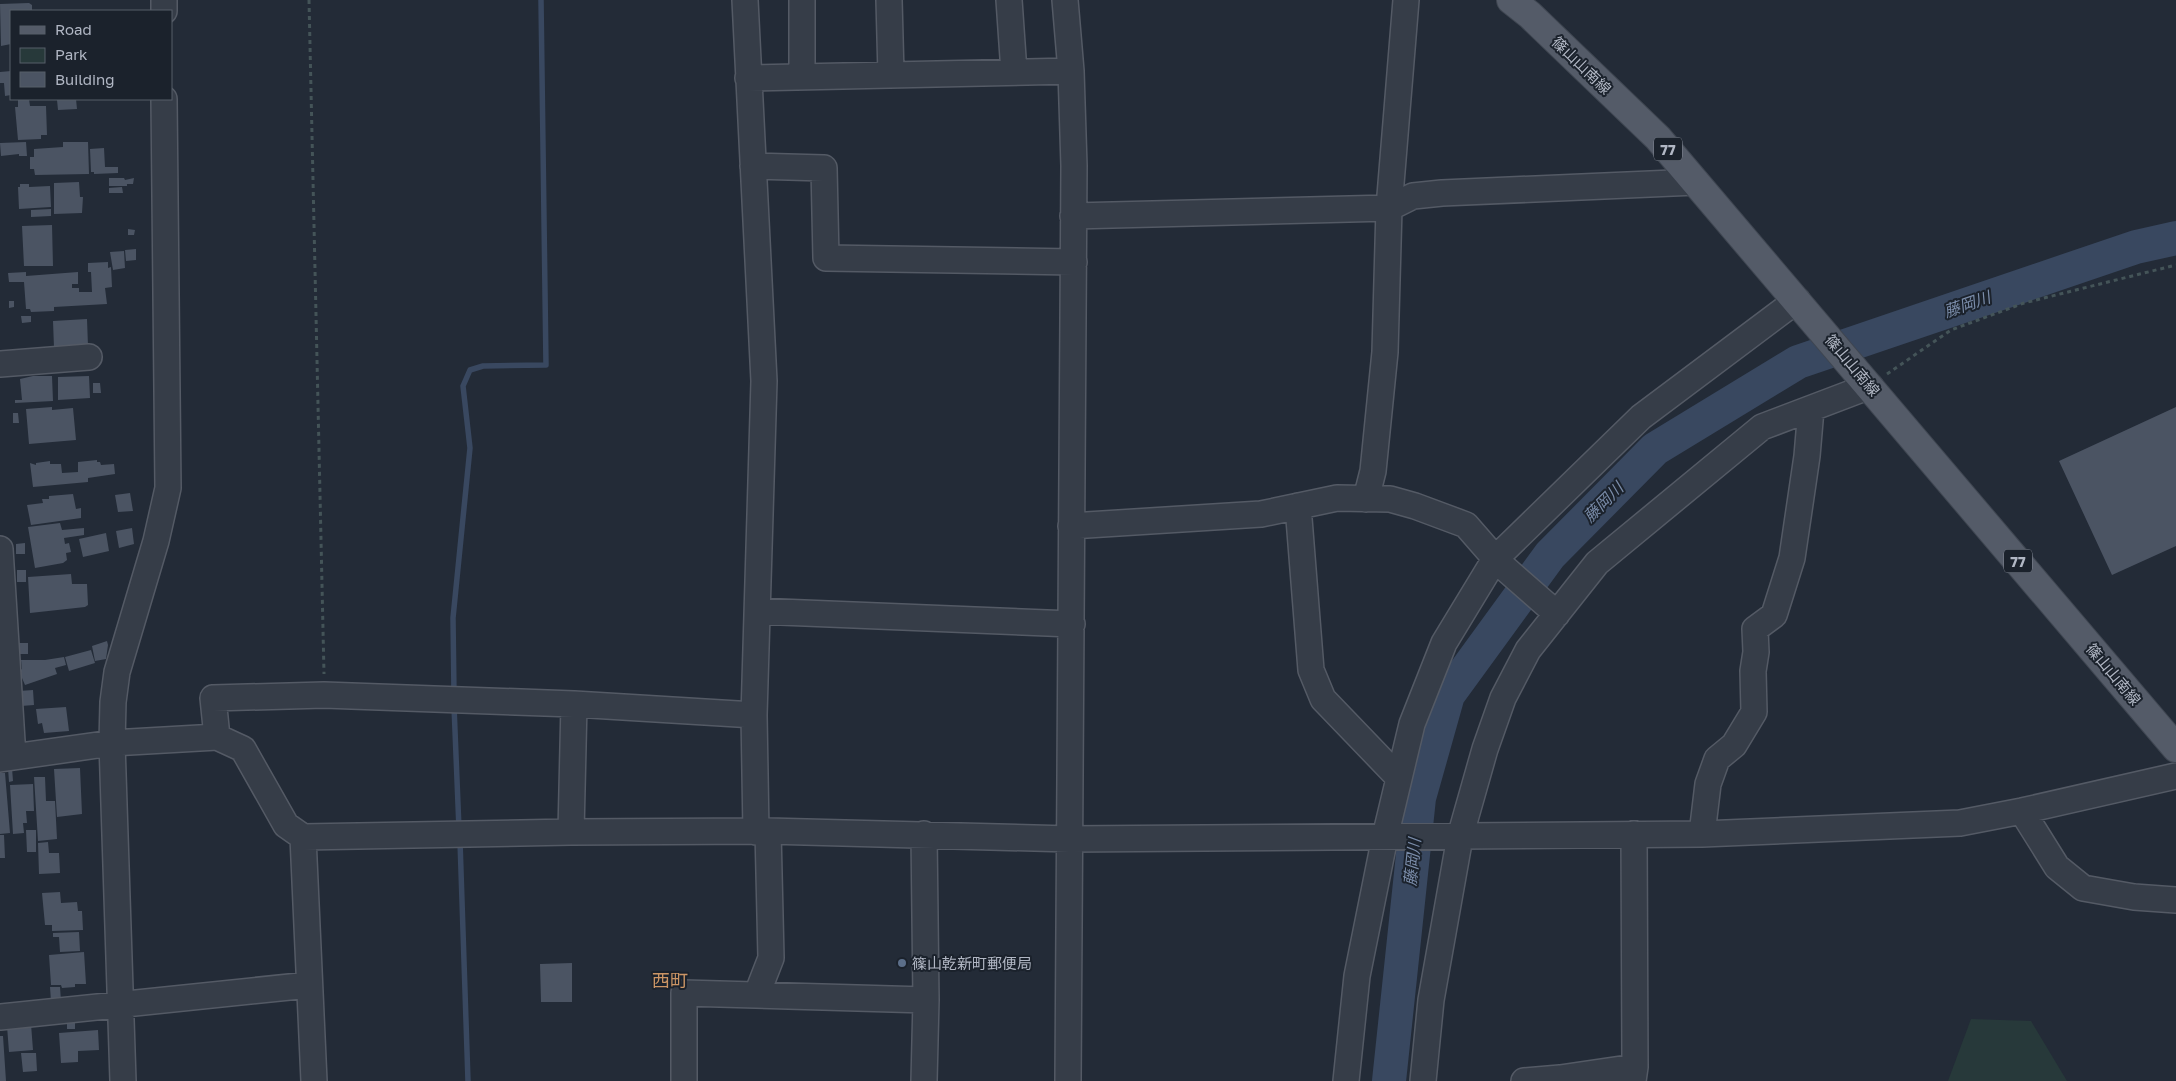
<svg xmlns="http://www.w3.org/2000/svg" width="2176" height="1081" font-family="'Golos Text','Noto Sans JP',sans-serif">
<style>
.green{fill:#27393a}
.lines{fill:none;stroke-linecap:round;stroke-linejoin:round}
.stream{stroke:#394860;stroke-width:5.5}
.river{stroke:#394860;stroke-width:34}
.building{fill:#4b5463}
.minor-casing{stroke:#545a65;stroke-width:28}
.major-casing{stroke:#3f4651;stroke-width:30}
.path{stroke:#445458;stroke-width:3;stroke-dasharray:4 4;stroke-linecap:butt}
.minor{stroke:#363d48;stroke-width:25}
.major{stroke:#545b68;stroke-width:28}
.service-dot{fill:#5c6f8a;stroke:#1b222c;stroke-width:2}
.labels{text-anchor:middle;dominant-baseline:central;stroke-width:4;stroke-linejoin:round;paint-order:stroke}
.shield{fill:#1b222c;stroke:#848a96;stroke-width:1}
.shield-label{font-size:14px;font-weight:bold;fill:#b1b7c4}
.street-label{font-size:15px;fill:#b1b7c4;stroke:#1b222c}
.poi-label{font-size:15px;fill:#b1b7c4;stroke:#1b222c;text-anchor:start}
.water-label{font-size:16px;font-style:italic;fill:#7b8daa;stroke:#1b222c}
.quarter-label{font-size:18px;fill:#cb9565;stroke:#1b222c}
</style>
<rect width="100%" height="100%" fill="#232b37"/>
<path class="green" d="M1971 1019 2031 1021 2067 1081H1948Z"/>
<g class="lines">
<path class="stream" d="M454 694 453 618 470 448 463 386 470 370 483 366 546 365 541 0
M454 706 459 829
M460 841 468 1081"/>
<path class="river" d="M1389 1081 1419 798 1448 695 1550 555 1655 449 1798 362 2136 247 2176 238"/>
</g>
<path class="building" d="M29 3 32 5V11H11V44L1 46 0 4Z
M11 71V95L5 96 4 83H0V72Z
M18 99H29L30 106H46L47 135H41V139L18 140 15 107H18Z
M76 99 77 109 58 110 57 100Z
M26 142 27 156H19V154L1 156 0 143Z
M63 142H88L89 174 35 175 34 169H30V157H34V149L63 147Z
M104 148 105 167H118V173L94 174V172H91L90 149Z
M109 178H124L125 180 134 178 133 184H127V186H109Z
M79 182 80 197H83L82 213 54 214V183Z
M20 184H29V187L50 186 51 207 19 209 18 187H20Z
M122 187 123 193H109V188Z
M51 209V216L31 217V210Z
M52 225 53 266H24L22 226Z
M128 229 135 230 134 235H128Z
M136 249V260L126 261 125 250Z
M124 251 125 268 113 270 110 252Z
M108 262V268L111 267 112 287 105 288 107 304 54 307V311L31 312 30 309H26L24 282H9L8 273 26 272V276L78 272V284H72V288H79V292H92L91 272H88V263Z
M9 301H14V307L9 308Z
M21 316H31V322L22 323Z
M87 319 88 346 54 348 53 321Z
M33 376H52L53 401 15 403V400H22L20 379Z
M89 376 90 398 58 400V377Z
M93 383H100L101 393H93Z
M52 407V410L73 408 76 440 29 444 26 409Z
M2176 407V546L2112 575 2059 461Z
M13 413H18L19 423H13Z
M97 460V462H100L101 465 114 464 115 474 88 478V482L33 487 30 463 36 465V463L50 461V464H61L62 473 78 472V462Z
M130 493 133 511 118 512 115 495Z
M73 494 76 509 81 508V518L31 525 27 505 43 503 42 499H49V496Z
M60 523 62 530 84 528V535L64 538 65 544 69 543 71 552 66 553 67 560 63 563 35 568 28 527Z
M132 528 134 544 119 548 116 531Z
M106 533 109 551 83 557 79 539Z
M25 543V554H16V544Z
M17 570H26V582H17Z
M71 574 72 584H87L88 605 85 607 30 613 28 577Z
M107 641 108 645 106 659 95 661 92 646Z
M19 643H28V654H19Z
M91 650 95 663 69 671 65 657Z
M64 657 66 665 55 668 57 674 25 685 22 678 21 679 19 671 22 669 21 660H45Z
M33 690 34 705 21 706 19 691Z
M66 707 69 731 44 733 42 723 38 724 36 709Z
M8 768H12L13 781 9 782Z
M80 768 82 814 57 817 54 769Z
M0 773H5L10 833 0 834Z
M34 777H45L46 801H55L57 839 38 841Z
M33 784 34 811H26L27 823H23L24 833 13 834 10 785Z
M26 830H36V852H27Z
M0 835H4L5 858H0Z
M48 842 49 853H59L60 873 39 874 38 843Z
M60 892 61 903 77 902 78 911H82L83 930 52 931V925H45L42 893Z
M79 932 80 951 60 952 59 937H53V933Z
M84 952 86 984H75V987L62 988 61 985H51L49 955Z
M572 963V1002H541L540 964Z
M50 987H60L61 1001H51Z
M67 1022H75V1029H67Z
M31 1024 33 1050 9 1052 7 1026Z
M98 1030 99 1050 78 1051V1062L61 1063 59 1033Z
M0 1036H3L6 1081H0Z
M21 1053H36L37 1071 23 1072Z"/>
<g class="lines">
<defs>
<path id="minor" d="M164 0V11
M745 0 764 381 754 715 756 832
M802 0V77
M889 0 891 75
M1009 0 1014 72
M1065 0 1071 71 1074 166 1068 1081
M748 78 1071 71
M753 166 824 168 826 258 1074 262
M1073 216 1389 208 1406 0
M0 364 89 357
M1366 499 1373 471 1385 352 1389 208 1413 196 1442 193 1696 182
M1298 506 1311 670 1323 699 1399 778
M1071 526 1261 514 1337 498 1390 499 1415 506 1466 525 1500 564 1557 614
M0 549 13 757
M758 611 1072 624
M574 704 754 715
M217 737 213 698 324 695 574 704 571 832
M0 759 112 743 217 737 243 749 286 825 303 837 571 832 768 831 1070 839 1702 834 1960 823 2022 811 2176 776
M2022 811 2057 867 2083 888 2134 897 2176 900
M1702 834 1708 784 1717 759 1734 745 1754 712 1753 671 1756 652 1755 629 1774 615 1792 558 1807 456 1811 409
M303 837 314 1081
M757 994 771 958 768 831
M0 1017 309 985
M123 1081 112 743 113 702 117 672 156 541 168 488 164 99
M684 1081V993L926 1000
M924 1081 926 1000 924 834
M1346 1081 1357 976 1385 837 1412 724 1444 643 1495 559 1641 417 1797 300
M1423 1081 1431 1000 1460 837 1485 749 1503 698 1528 650 1597 563 1762 427 1870 386
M1524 1081 1560 1078 1635 1067
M1633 1081 1635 1067 1634 834"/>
<path id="major" d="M1511 0 1530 15 1658 138 2176 748"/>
</defs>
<use href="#minor" class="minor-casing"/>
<use href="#major" class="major-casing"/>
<path class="path" d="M309 0 324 674
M1887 374 1951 330 2024 303 2176 265"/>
<use href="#minor" class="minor"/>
<use href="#major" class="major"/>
</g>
<circle class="service-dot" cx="902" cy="963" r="5"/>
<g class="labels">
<g class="shield">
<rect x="1654" y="137.5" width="28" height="23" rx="4"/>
<rect x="2004" y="549.5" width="28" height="23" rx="4"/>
</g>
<g class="shield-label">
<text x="1668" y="149">77</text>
<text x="2018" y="561">77</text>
</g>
<g class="street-label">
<text transform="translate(1582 65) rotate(44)">篠山山南線</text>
<text transform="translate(1853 365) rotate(50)">篠山山南線</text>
<text transform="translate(2114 674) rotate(50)">篠山山南線</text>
</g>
<g class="poi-label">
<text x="912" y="963">篠山乾新町郵便局</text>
</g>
<g class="water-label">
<text transform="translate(1967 304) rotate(-19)">藤岡川</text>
<text transform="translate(1603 502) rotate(-45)">藤岡川</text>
<text transform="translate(1412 862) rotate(-84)">藤岡川</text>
</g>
<g class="quarter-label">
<text x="670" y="980">西町</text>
</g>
</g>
<rect x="10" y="10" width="162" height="90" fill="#1b222c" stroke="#575e69"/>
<rect x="20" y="26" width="25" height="8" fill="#545b68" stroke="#575e69"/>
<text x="55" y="35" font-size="15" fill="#b1b7c4">Road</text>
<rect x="20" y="48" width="25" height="15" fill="#27393a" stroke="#575e69"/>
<text x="55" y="60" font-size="15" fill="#b1b7c4">Park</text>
<rect x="20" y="72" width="25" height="15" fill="#4b5463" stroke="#575e69"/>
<text x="55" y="85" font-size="15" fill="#b1b7c4">Building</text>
</svg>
